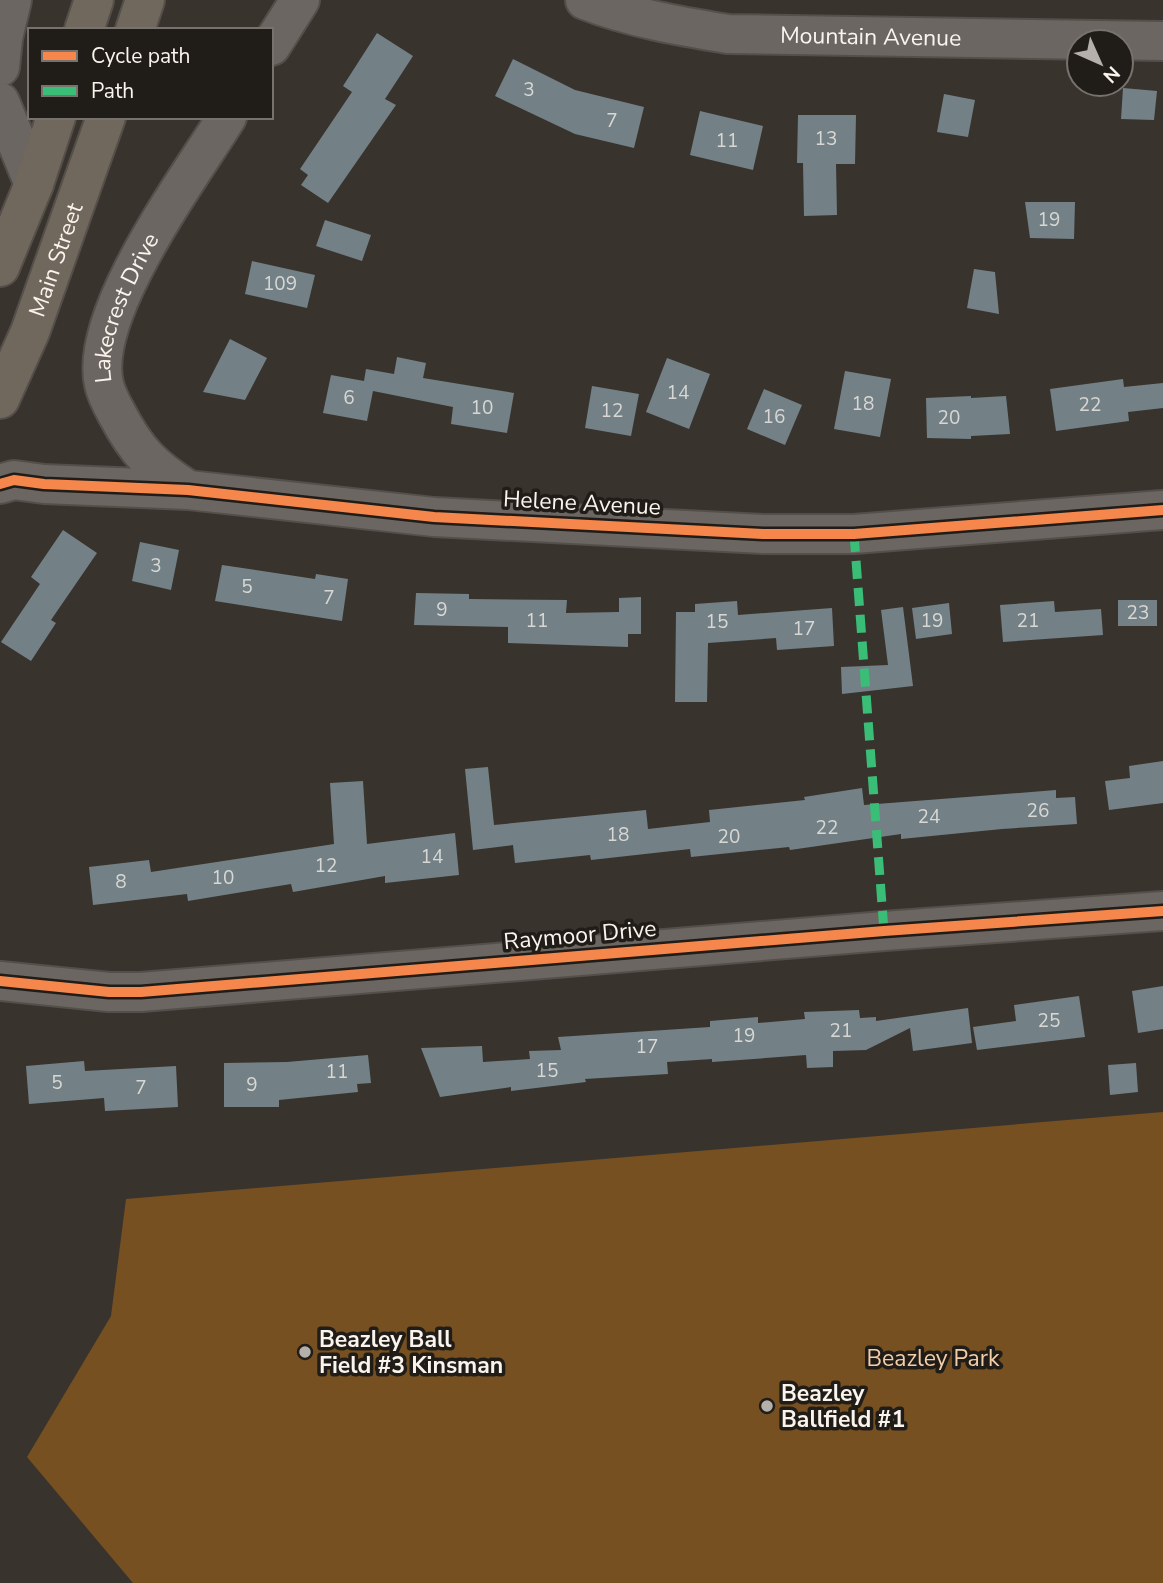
<svg xmlns="http://www.w3.org/2000/svg" width="1163" height="1583" font-family="'Nunito Sans',sans-serif">
<style>
.green{fill:#765021}
.building{fill:#738187}
.lines{fill:none;stroke-linecap:round;stroke-linejoin:round}
.minor-casing{stroke:#544f4a;stroke-width:42}
.major-casing{stroke:#544f4a;stroke-width:42}
.minor{stroke:#6b6661;stroke-width:38}
.major{stroke:#70675d;stroke-width:38}
.quiet{stroke:#3abd76;stroke-width:9;stroke-dasharray:18 9;stroke-linecap:butt}
.cycleway-casing{stroke:#201c17;stroke-width:15}
.cycleway{stroke:#f5874c;stroke-width:10}
.poi-dot{fill:#b6b0aa;stroke:#201c17;stroke-width:2.5}
.labels{text-anchor:middle;dominant-baseline:central;stroke-width:7;stroke-linejoin:round;paint-order:stroke}
.number-label{font-size:19px;fill:#d8d7d4}
.street-label{font-size:23px;fill:#faf4ed;stroke:#201c17}
.poi-label{font-size:23px;font-weight:bold;fill:#faf4ed;stroke:#201c17;text-anchor:start}
.park-label{font-size:23px;fill:#f2cea9;stroke:#201c17}
</style>
<rect width="100%" height="100%" fill="#39332e"/>
<path class="green" d="M1163 1112V1583H133L27 1457 111 1316 126 1199Z"/>
<path class="building" d="M377 33 413 56 385 99 396 105 328 203 301 185 308 175 300 169 352 92 343 86Z
M513 59 575 90 644 107 634 148 575 134 495 96Z
M1123 88 1157 91 1154 120 1121 119Z
M944 94 975 100 968 137 937 132Z
M700 111 763 126 753 170 690 155Z
M798 115H856L855 164H836L837 215 804 216 803 163H797Z
M1025 202H1075L1074 239 1030 238Z
M325 220 371 235 362 261 316 246Z
M252 261 315 275 307 308 245 294Z
M974 269 995 272 999 314 967 308Z
M230 339 267 358 245 400 203 392Z
M397 357 426 363 423 378 514 393 507 433 451 424 453 407 373 391 367 421 323 413 331 375 364 381 366 369 394 374Z
M667 358 710 374 689 429 646 412Z
M845 371 891 379 880 437 834 429Z
M1123 379 1124 387 1163 383V408L1128 412 1129 421 1056 431 1050 389Z
M592 386 639 394 631 436 585 428Z
M764 389 802 405 785 445 747 429Z
M971 396V398L1006 396 1010 434 971 436V439L927 438 926 398Z
M63 530 97 553 51 620 56 623 31 661 1 642 40 584 31 577Z
M140 542 179 550 171 590 132 581Z
M222 565 315 579 316 574 348 579 342 621 215 601Z
M416 593 469 594V599L567 600 566 613 619 612V598L641 597V634H628V647L508 643V627L414 625Z
M1118 600H1157V626H1118Z
M737 601 738 615 832 608 834 646 777 650 776 638 708 643 707 702H675L676 612H695V604Z
M1054 601 1055 612 1101 609 1103 635 1003 642 1000 605Z
M949 603 952 634 916 639 912 608Z
M903 607 913 686 842 694 841 667 888 665 881 610Z
M1163 761V803L1109 810 1105 781 1130 778 1129 766Z
M488 767 494 825 646 810 648 829 710 822 709 810 805 800 804 797 862 788 864 805 1056 790V798L1075 797 1077 824 1002 829 901 839V834L790 850 789 847 691 857 690 849 591 860 590 855 515 863 513 845 473 850 465 769Z
M363 781 367 844 455 833 459 875 385 883V876L293 892 291 884 188 901 187 894 93 905 89 867 149 860 151 872 334 844 330 783Z
M1163 986V1029L1138 1033 1132 991Z
M1079 996 1085 1037 977 1050 973 1027 1016 1021 1014 1005Z
M968 1008 972 1043 913 1051 910 1028 866 1050 833 1051V1067L807 1068 806 1055 712 1062V1059L667 1062 668 1074 585 1079 586 1082 511 1091V1087L440 1097 421 1048 482 1046 483 1062 530 1059 529 1051 561 1050 558 1037 710 1027V1021L758 1017V1023L805 1019 804 1012 859 1010 860 1018 876 1017V1021Z
M368 1055 371 1083 357 1084 358 1092 279 1100V1107H224V1063L287 1062Z
M84 1061 85 1071 176 1066 178 1107 105 1111 104 1098 29 1104 26 1066Z
M1136 1063 1138 1092 1110 1095 1108 1065Z"/>
<g class="lines">
<defs>
<g id="minor">
<path id="s1" d="M585 0C631 18 679 26 728 34L1163 41"/>
<path d="M271 46 300 0"/>
<path d="M0 67 3 38 12 0"/>
<path d="M0 102 34 184"/>
<path d="M0 484 14 480 44 484 188 490 434 517 763 534H854L1163 510"/>
<path id="s2" d="M188 490C152 467 137 452 117 414 112 405 106 394 104 384 88 314 189 178 227 117"/>
<path d="M0 981 109 992H141L884 931 1163 911"/>
</g>
<g id="major">
<path d="M84 30 94 0"/>
<path d="M135 30 145 0"/>
<path d="M0 267 34 184 56 117"/>
<path id="s3" d="M0 399 30 332 106 117"/>
</g>
</defs>
<use href="#minor" class="minor-casing"/>
<use href="#major" class="major-casing"/>
<use href="#minor" class="minor"/>
<use href="#major" class="major"/>
<path class="quiet" d="M854 534 884 931"/>
<defs>
<path id="cycleway" d="M0 484 14 480 44 484 188 490 434 517 763 534H854L1163 510
M0 981 109 992H141L884 931 1163 911"/>
</defs>
<use href="#cycleway" class="cycleway-casing"/>
<use href="#cycleway" class="cycleway"/>
</g>
<g class="poi-dot">
<circle cx="305" cy="1352" r="7"/>
<circle cx="767" cy="1406" r="7"/>
</g>
<g class="labels">
<g class="number-label">
<text x="529" y="90">3</text>
<text x="612" y="121">7</text>
<text x="826" y="139">13</text>
<text x="727" y="141">11</text>
<text x="1049" y="220">19</text>
<text x="280" y="284">109</text>
<text x="678" y="393">14</text>
<text x="349" y="398">6</text>
<text x="863" y="404">18</text>
<text x="1090" y="405">22</text>
<text x="482" y="408">10</text>
<text x="612" y="411">12</text>
<text x="774" y="417">16</text>
<text x="949" y="418">20</text>
<text x="156" y="566">3</text>
<text x="247" y="587">5</text>
<text x="329" y="598">7</text>
<text x="442" y="610">9</text>
<text x="1138" y="613">23</text>
<text x="537" y="621">11</text>
<text x="932" y="621">19</text>
<text x="1028" y="621">21</text>
<text x="717" y="622">15</text>
<text x="804" y="629">17</text>
<text x="1038" y="811">26</text>
<text x="929" y="817">24</text>
<text x="827" y="828">22</text>
<text x="618" y="835">18</text>
<text x="729" y="837">20</text>
<text x="432" y="857">14</text>
<text x="326" y="866">12</text>
<text x="223" y="878">10</text>
<text x="121" y="882">8</text>
<text x="1049" y="1021">25</text>
<text x="841" y="1031">21</text>
<text x="744" y="1036">19</text>
<text x="647" y="1047">17</text>
<text x="547" y="1071">15</text>
<text x="337" y="1072">11</text>
<text x="57" y="1083">5</text>
<text x="252" y="1085">9</text>
<text x="141" y="1088">7</text>
</g>
<g class="street-label">
<text stroke="none"><textPath href="#s1" startOffset="290">Mountain Avenue</textPath></text>
<text stroke="none"><textPath href="#s3" startOffset="150">Main Street</textPath></text>
<text stroke="none"><textPath href="#s2" startOffset="219">Lakecrest Drive</textPath></text>
<text transform="translate(582 503) rotate(3)">Helene Avenue</text>
<text transform="translate(580 935) rotate(-5)">Raymoor Drive</text>
</g>
<g class="poi-label">
<text x="319" y="1339">Beazley Ball<tspan x="319" dy="26">Field #3 Kinsman</tspan></text>
<text x="781" y="1393">Beazley<tspan x="781" dy="26">Ballfield #1</tspan></text>
</g>
<g class="park-label">
<text x="933" y="1358">Beazley Park</text>
</g>
</g>
<rect x="28" y="28" width="245" height="91" fill="#201c17" stroke="#77726d" stroke-width="2"/>
<rect x="42" y="51" width="35" height="10" fill="#f5874c" stroke="#77726d" stroke-width="2"/>
<text x="91" y="63" font-size="21" fill="#faf4ed">Cycle path</text>
<rect x="42" y="86" width="35" height="10" fill="#3abd76" stroke="#77726d" stroke-width="2"/>
<text x="91" y="98" font-size="21" fill="#faf4ed">Path</text>
<g transform="translate(1100 63) rotate(135)"><circle r="33" fill="#201c17" stroke="#77726d" stroke-width="2"/>
<path d="M0-5L12 26L0 18L-12 26Z" fill="#b6b0aa"/>
<text y="-10" font-size="19" font-weight="bold" text-anchor="middle" fill="#faf4ed">N</text>
</g>
</svg>
